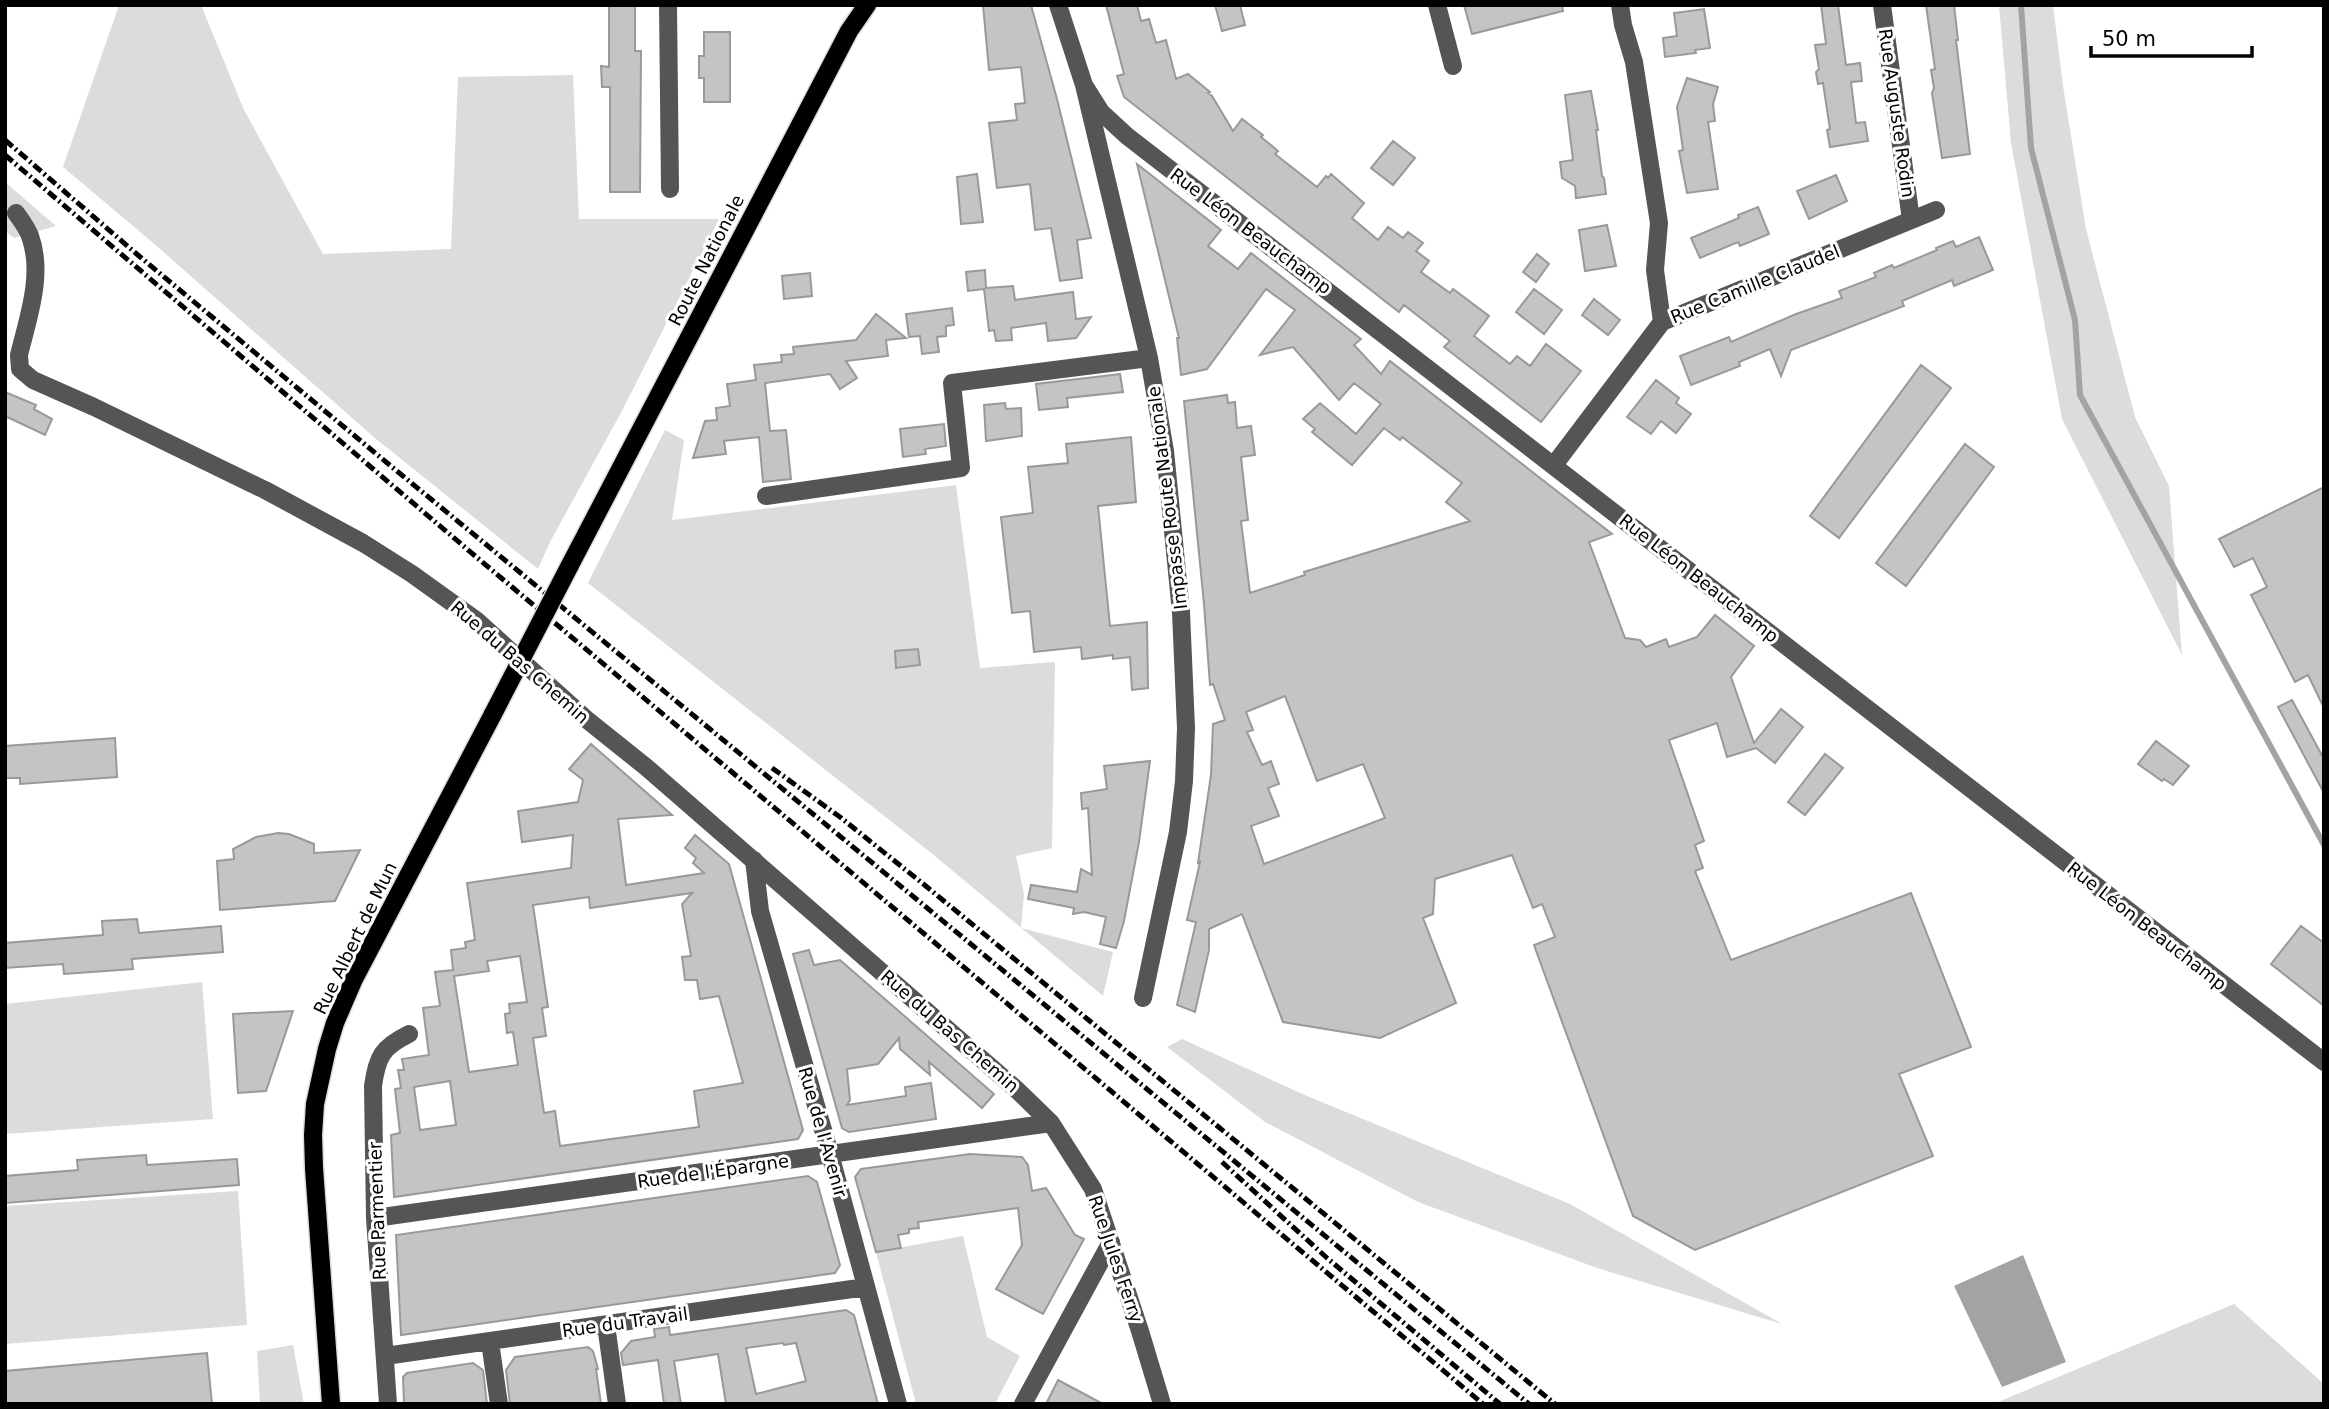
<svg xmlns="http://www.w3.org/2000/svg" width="2329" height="1409" font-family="'DejaVu Sans',sans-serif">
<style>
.green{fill:#dcdcdc}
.water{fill:#a3a3a3}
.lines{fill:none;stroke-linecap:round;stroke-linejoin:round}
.stream{stroke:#a3a3a3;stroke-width:6}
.building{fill:#c4c4c4;stroke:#999;stroke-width:2;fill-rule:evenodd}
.major-casing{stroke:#dbdbdb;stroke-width:21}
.minor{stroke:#555;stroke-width:18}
.major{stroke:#000;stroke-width:18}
.rail{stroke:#000;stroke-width:5;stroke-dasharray:10 3.5 2 3.5;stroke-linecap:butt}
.major-bridge-casing{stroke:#dbdbdb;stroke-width:21;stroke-linecap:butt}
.major-bridge{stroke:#000;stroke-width:18}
.labels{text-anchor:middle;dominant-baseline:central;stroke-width:6;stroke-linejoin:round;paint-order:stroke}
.street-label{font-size:18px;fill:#000;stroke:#fff}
</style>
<rect width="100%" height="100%" fill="#fff"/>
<path class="green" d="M119 5H201L244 110 323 254 451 249 458 77 573 75 579 219H719L623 409 550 542 538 569 375 438 152 242 63 167Z
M1999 5H2053L2063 86 2086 229 2135 417 2169 486 2182 655 2062 419 2011 143Z
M5 182 56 226 14 238 5 231Z
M665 430 684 440 672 520 956 485 980 668 1055 662 1052 848 1016 856 1024 894 1021 928 1113 952 1103 996 930 852 588 583Z
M202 982 213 1119 5 1134V1004Z
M1182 1039 1307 1096 1570 1204 1782 1324 1597 1268 1418 1202 1265 1122 1167 1047Z
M238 1191 247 1325 5 1344V1206Z
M963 1236 987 1337 1020 1356 995 1404H916L876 1252Z
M2234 1304 2324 1384V1404H1993Z
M293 1345 304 1404H260L257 1351Z"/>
<path class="water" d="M2023 1255 2066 1362 2002 1387 1954 1286Z"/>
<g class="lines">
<path class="stream" d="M2021 5 2031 148 2075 320 2080 395 2324 845"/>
</g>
<path class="building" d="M609 5H635V51H641L640 192H610V87H602L601 66 609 67Z
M983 5H1031L1057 99 1091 238 1077 240 1082 278 1060 281 1051 228 1035 230 1030 184 997 188 989 123 1017 120 1015 104 1025 103 1021 67 989 70Z
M1106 5H1137L1141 21 1149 19 1156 43 1166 40 1176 79 1188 74 1210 92 1208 93 1212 96 1233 131 1242 119 1263 135 1261 137 1278 151 1275 154 1317 187 1326 176 1328 178 1331 174 1364 203 1352 218 1378 240 1388 227 1403 238 1408 232 1423 243 1416 251 1429 261 1421 272 1450 293 1453 289 1489 316 1474 336 1510 364 1517 356 1530 366 1546 344 1581 371 1541 422 1444 347 1450 341 1404 305 1399 312 1124 97 1117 76 1124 74Z
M1215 5H1240L1245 25 1222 31Z
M1464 5H1562L1563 11 1472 34Z
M1821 5H1838L1846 65 1860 63 1862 81 1851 82 1856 123 1865 122 1868 141 1830 147 1827 130 1830 129 1823 83 1818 84 1816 72 1819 69 1815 45 1826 44Z
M1926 5H1954L1958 40H1956L1970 154 1942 158 1932 93 1934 88 1931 70 1935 69Z
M1704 9 1710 48 1695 50 1696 53 1665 57 1663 38 1677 36 1674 13Z
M704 32H730V102H704V78H699V56H704Z
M1687 78 1718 87 1713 104 1715 121 1708 122 1718 189 1687 193 1679 151 1683 150 1677 107Z
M1591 91 1598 130H1596L1602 176 1604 178 1606 194 1576 198 1575 186 1562 178 1560 162 1573 160 1565 95Z
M1393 141 1415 158 1393 185 1371 168Z
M1137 164 1221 230 1208 246 1238 269 1251 253 1361 339 1354 345 1381 374 1390 361 1612 534 1589 542 1625 638 1640 640 1646 647 1666 639 1669 647 1697 637 1715 615 1754 646 1731 677 1754 743 1781 709 1803 727 1775 763 1756 748 1727 757 1717 723 1669 740 1704 841 1695 845 1703 868 1695 871 1731 960 1911 893 1971 1047 1899 1074 1933 1156 1695 1250 1633 1216 1534 945 1555 937 1542 904 1533 908 1512 855 1435 879 1433 914 1423 918 1456 1003 1380 1038 1283 1022 1242 914 1209 929V950L1195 1012 1177 1005 1196 922 1187 920 1200 862 1198 863 1211 775 1213 724 1225 720 1213 684 1210 685 1204 604 1184 401 1227 395 1228 403 1235 402 1237 428 1251 426 1255 455 1241 457 1248 520 1241 521 1250 593 1305 575 1304 572 1470 521 1446 502 1462 483 1402 437 1400 440 1384 428 1352 465 1312 432 1315 429 1303 419 1320 403 1356 434 1381 404 1354 383 1339 400 1293 347 1260 355 1295 310 1266 289 1207 369 1181 375 1177 338H1179ZM1285 696 1317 781 1363 764 1385 818 1264 864 1251 826 1279 816 1268 788 1279 784 1271 761 1262 765 1247 732 1253 730 1246 712Z
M977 174 983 222 961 224 957 177Z
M1836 175 1847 201 1809 219 1797 191Z
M1758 207 1769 234 1740 246 1738 242 1700 258 1691 238 1739 218 1738 215Z
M1607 225 1616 266 1585 271 1579 230Z
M1979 237 1993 270 1954 286 1952 280 1902 301 1904 306 1791 350 1781 376 1770 349 1739 362 1740 366 1691 385 1680 356 1729 337 1731 342 1796 314 1842 298 1839 291 1876 277 1874 273 1892 265 1894 268 1937 250 1936 248 1953 241 1956 247Z
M1537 254 1549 264 1536 282 1523 272Z
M985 270 986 288 1013 286 1015 300 1073 292 1076 319 1091 317 1076 338 1048 341 1046 323 1011 328 1012 340 996 341 994 330 989 331 984 289 968 291 966 272Z
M810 273 812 296 784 299 782 276Z
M1534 289 1562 310 1544 334 1516 312Z
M1594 299 1620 320 1608 335 1582 315Z
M952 308 954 325 946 326V336L937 337 939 352 922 354 920 336 909 337 906 314Z
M876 314 906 338 886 340 888 356 846 361 857 378 840 389 830 374 765 383 770 431 786 430 791 479 763 482 759 437 724 441 726 454 693 458 705 421 717 420 716 408 730 406 727 384 756 380 754 365 782 362 781 355 794 354 793 347 856 340Z
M1921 365 1951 388 1839 538 1810 516Z
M1120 374 1123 392 1067 398 1068 407 1039 410 1036 384Z
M1656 380 1679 398 1676 403 1691 414 1676 433 1661 421 1651 434 1627 417Z
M5 392 36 405 34 409 52 419 45 435 5 416Z
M1005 403 1006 409 1021 408 1022 436 986 441 984 405Z
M944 424 946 446 925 449 926 454 903 457 900 429Z
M1131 437 1136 502 1098 506 1110 626 1147 622 1148 688 1132 690 1130 657 1113 659V655L1082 659 1081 647 1034 652 1030 611 1012 613 1001 517 1033 513 1028 467 1068 463 1066 444Z
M1965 444 1994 467 1906 586 1876 563Z
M2324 487V708L2308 675 2295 682 2251 595 2267 587 2253 558 2234 567 2219 539Z
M918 649 920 665 896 668 895 651Z
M2292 700 2324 759V793L2278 707Z
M115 738 117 777 20 784V778H5V746Z
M2156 741 2189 766 2173 785 2164 779 2162 781 2138 764Z
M591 744 672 815 618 819 626 885 704 873 693 863 696 858 685 848 695 835 729 864 803 1130 798 1139 394 1197 391 1135 400 1133 395 1089 401 1088 398 1070H404L402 1059 429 1055 423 1008 440 1006 435 972 453 970 451 950 466 948 465 942 475 940 467 883 571 868 573 835 522 842 518 811 578 802 583 780 569 769ZM692 893 682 904 691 956 682 957 685 980H697L700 999 719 996 743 1083 694 1091 699 1127 560 1146 555 1111 544 1113 533 1038 546 1036 542 1008 548 1007 533 905 589 897 590 908ZM520 956 527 1002 509 1004 510 1013 505 1014 507 1033 513 1032 518 1065 469 1072 454 976 489 971 487 961ZM450 1081 456 1125 420 1130 414 1087Z
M1825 754 1843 768 1805 815 1788 802Z
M1150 761 1139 842 1124 921 1116 948 1100 944 1106 917 1084 912 1073 914 1074 908 1028 899 1031 885 1077 892 1081 869 1092 875 1088 808 1082 809 1081 793 1107 789 1104 766Z
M278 833 289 834 314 844V853L360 850 335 901 220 910 217 861 234 859 233 849 256 837Z
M137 919 139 933 221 926 223 952 132 959 133 969 64 974 63 964 5 968V943L103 935 102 921Z
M2301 926 2324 943V1006L2271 964Z
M809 950 814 965 840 960 994 1094 982 1108 929 1062 930 1075 900 1049 899 1038 878 1064 847 1069 850 1100 847 1105 906 1096 905 1087 931 1083 936 1119 849 1132 842 1128 793 954Z
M293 1011 266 1091 238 1093 233 1014Z
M970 1154 1022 1157 1028 1165 1032 1191 1046 1188 1075 1235 1084 1239 1043 1314 996 1289 1022 1245 1018 1208 918 1222 919 1228 909 1229V1233L898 1235 901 1248 876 1252 855 1177 861 1169Z
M146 1155 147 1165 237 1159 239 1185 5 1203V1176L78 1170 77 1160Z
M808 1176 817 1182 840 1265 835 1273 401 1335 396 1235Z
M846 1310 854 1315 878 1404H726L718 1354 674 1361 681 1404H664L658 1360 623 1365 621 1353 631 1341 655 1337 654 1329 669 1327 670 1335ZM783 1343 784 1345 796 1343 806 1381 756 1394 746 1348Z
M588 1347 593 1351 598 1369H596L601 1404H510L506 1370 515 1357Z
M207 1353 212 1404H5V1371Z
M473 1363 483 1370 487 1404H404L403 1377 407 1373Z
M1058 1380 1103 1404H1046Z"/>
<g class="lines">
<defs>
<path id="major" d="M569 567 786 152 849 31 867 5
M331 1404 314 1168 313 1135 315 1104 327 1049 335 1023 354 979 493 714"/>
</defs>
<use href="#major" class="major-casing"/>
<path class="minor" d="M668 5 670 189
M1058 5 1084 85 1149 358 1165 451 1181 612 1186 728 1184 781 1178 832 1143 998
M1437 5 1453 66
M1620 5 1623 25 1634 62 1659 223 1655 270 1662 322
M1882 5 1911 220
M1084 85 1101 112 1127 136 2324 1062
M16 213C21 220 27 228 30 236 44 274 28 318 19 355L20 369 33 380 94 407 265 490 363 543 412 574 476 620 586 719 646 767 1016 1089 1051 1123 1093 1189 1140 1331 1162 1404
M1554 465 1662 322 1936 210
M766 496 961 468 952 383 1149 358
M754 860 760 911 830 1154 898 1404
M375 1218 1051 1123
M606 1325 617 1404
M490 1342 499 1404
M385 1356 866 1287
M388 1404 375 1218 373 1086C377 1057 382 1047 409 1034
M1023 1404 1111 1242"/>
<use href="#major" class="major"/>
<path class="rail" d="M5 140 139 256 392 467 1529 1404
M5 155 474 555 1483 1404
M772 768 840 817 927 887 1555 1404
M1222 1162 1327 1258 1500 1404"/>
<defs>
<path id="major-bridge" d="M493 714 569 567"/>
</defs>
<use href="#major-bridge" class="major-bridge-casing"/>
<use href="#major-bridge" class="major-bridge"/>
</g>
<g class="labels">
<g class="street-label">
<text transform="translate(1897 113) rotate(82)">Rue Auguste Rodin</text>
<text transform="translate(1251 231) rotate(37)">Rue Léon Beauchamp</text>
<text transform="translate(706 260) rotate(-63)">Route Nationale</text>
<text transform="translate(1755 284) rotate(-22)">Rue Camille Claudel</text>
<text transform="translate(1167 498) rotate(-97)">Impasse Route Nationale</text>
<text transform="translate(1699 578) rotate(38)">Rue Léon Beauchamp</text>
<text transform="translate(520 662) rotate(41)">Rue du Bas Chemin</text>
<text transform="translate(2147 926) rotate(38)">Rue Léon Beauchamp</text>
<text transform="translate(355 938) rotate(-64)">Rue Albert de Mun</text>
<text transform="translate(950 1031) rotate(41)">Rue du Bas Chemin</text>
<text transform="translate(823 1132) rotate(74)">Rue de l'Avenir</text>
<text transform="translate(713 1171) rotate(-8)">Rue de l'Épargne</text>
<text transform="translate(377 1211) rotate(-92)">Rue Parmentier</text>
<text transform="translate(1116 1259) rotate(71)">Rue Jules Ferry</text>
<text transform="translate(625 1322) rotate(-8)">Rue du Travail</text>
</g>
</g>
<rect width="2329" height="1409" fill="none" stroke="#000000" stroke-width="14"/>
<path d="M2091 46v10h161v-10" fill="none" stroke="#000000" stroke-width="3.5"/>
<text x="2102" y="46" font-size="21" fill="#000000" stroke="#ffffff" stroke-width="5" paint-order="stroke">50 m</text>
</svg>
